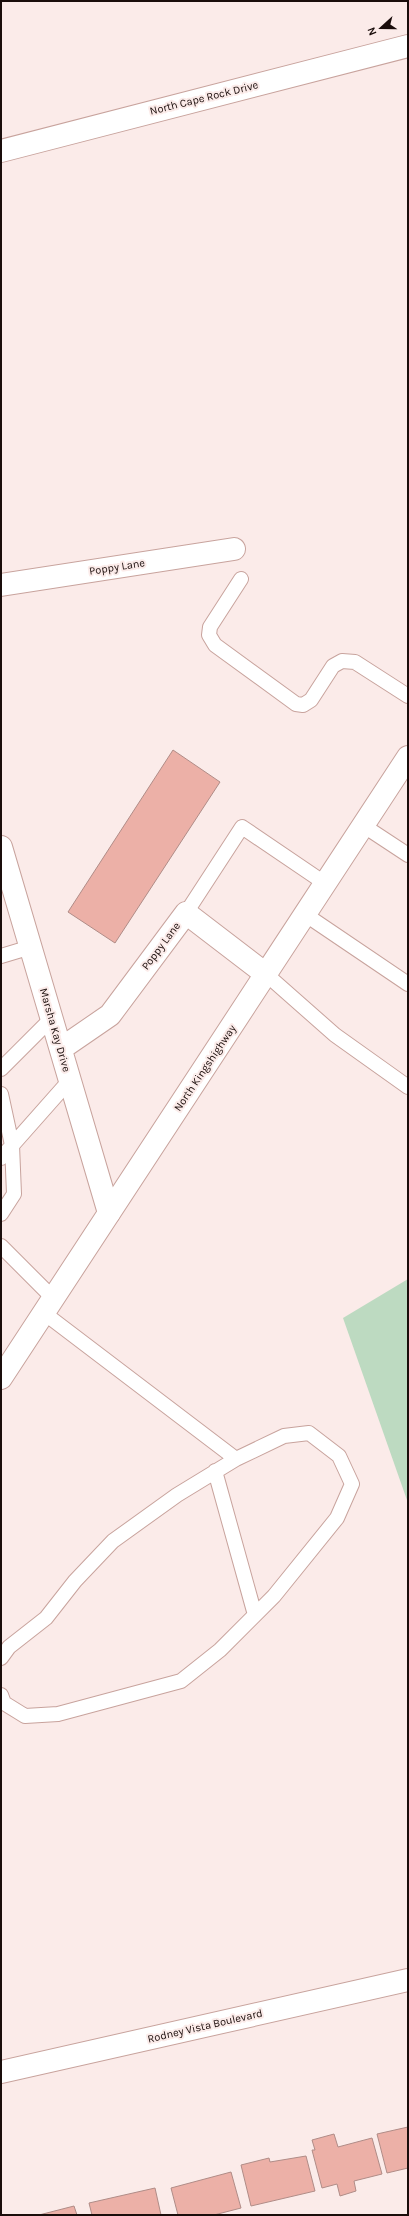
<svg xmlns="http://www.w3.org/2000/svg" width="409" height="2216" font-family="Karla,sans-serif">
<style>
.green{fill:#bddac1}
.building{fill:#ecb0a7;stroke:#b08c87}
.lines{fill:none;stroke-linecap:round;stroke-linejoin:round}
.lane-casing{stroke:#c8a39d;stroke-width:16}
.street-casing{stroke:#c8a39d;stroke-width:24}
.secondary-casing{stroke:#c8a39d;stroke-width:24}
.primary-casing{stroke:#c8a39d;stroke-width:24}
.lane{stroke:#fff;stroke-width:14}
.street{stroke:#fff;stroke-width:22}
.secondary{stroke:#fff;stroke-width:22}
.primary{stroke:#fff;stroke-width:22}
.labels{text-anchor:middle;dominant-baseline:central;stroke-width:4;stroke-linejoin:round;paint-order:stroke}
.street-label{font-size:11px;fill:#1a0d0b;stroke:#fbebe9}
</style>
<rect width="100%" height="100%" fill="#fbebe9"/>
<path class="green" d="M408 1279V1503L343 1318Z"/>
<path class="building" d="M173 750 220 782 115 943 68 912Z
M408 2127V2168L387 2173 377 2134Z
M334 2134 338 2147 372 2138 382 2174 354 2181 356 2191 340 2196 337 2184 322 2188 312 2150H315L312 2140Z
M306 2156 315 2191 251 2206 241 2165 269 2158 270 2162Z
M231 2172 241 2208 214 2215H178L171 2188Z
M155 2188 161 2215H92L89 2203Z
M74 2206 77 2215H39Z"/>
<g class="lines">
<defs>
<path id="lane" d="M241 579 210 627 209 635 215 645 296 704 303 705 311 700 333 666 342 661 355 662 408 696
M364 826 408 855
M186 913 242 827 326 884
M306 915 408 984
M1 956 31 947
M267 975 335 1035 408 1087
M1 1069 52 1018
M1 1094 12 1145 14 1194 1 1214
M1 1158 70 1080
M1 1246 53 1298
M44 1313 236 1459
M215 1471 255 1615
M1 1658 9 1647 46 1618 75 1581 113 1541 177 1495 236 1459 284 1436 309 1433 339 1456 352 1484 337 1518 274 1596 220 1650 181 1681 58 1714 25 1716 4 1703 1 1695"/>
<path id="street" d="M1 585 234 549
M1 847 109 1213
M62 1048 110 1015 186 913 267 975
M1 2072 408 1980"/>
<path id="secondary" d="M1 151 408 46"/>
<path id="primary" d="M1 1378 408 757"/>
</defs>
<use href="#lane" class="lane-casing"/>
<use href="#street" class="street-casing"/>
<use href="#secondary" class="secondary-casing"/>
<use href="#primary" class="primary-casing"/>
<use href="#lane" class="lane"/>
<use href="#street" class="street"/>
<use href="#secondary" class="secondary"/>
<use href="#primary" class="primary"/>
</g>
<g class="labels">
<g class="street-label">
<text transform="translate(204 98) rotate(-14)">North Cape Rock Drive</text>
<text transform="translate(117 567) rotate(-9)">Poppy Lane</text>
<text transform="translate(161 946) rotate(-53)">Poppy Lane</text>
<text transform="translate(55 1030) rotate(74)">Marsha Kay Drive</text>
<text transform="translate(205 1068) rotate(-56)">North Kingshighway</text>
<text transform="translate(205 2026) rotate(-13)">Rodney Vista Boulevard</text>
</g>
</g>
<rect width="409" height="2216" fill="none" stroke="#1a0d0b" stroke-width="4"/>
<g transform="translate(381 28) rotate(249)" stroke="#fbebe9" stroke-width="3" paint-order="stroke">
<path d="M0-3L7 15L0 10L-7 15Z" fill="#1a0d0b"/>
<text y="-6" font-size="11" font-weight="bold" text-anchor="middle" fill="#1a0d0b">N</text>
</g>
</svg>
